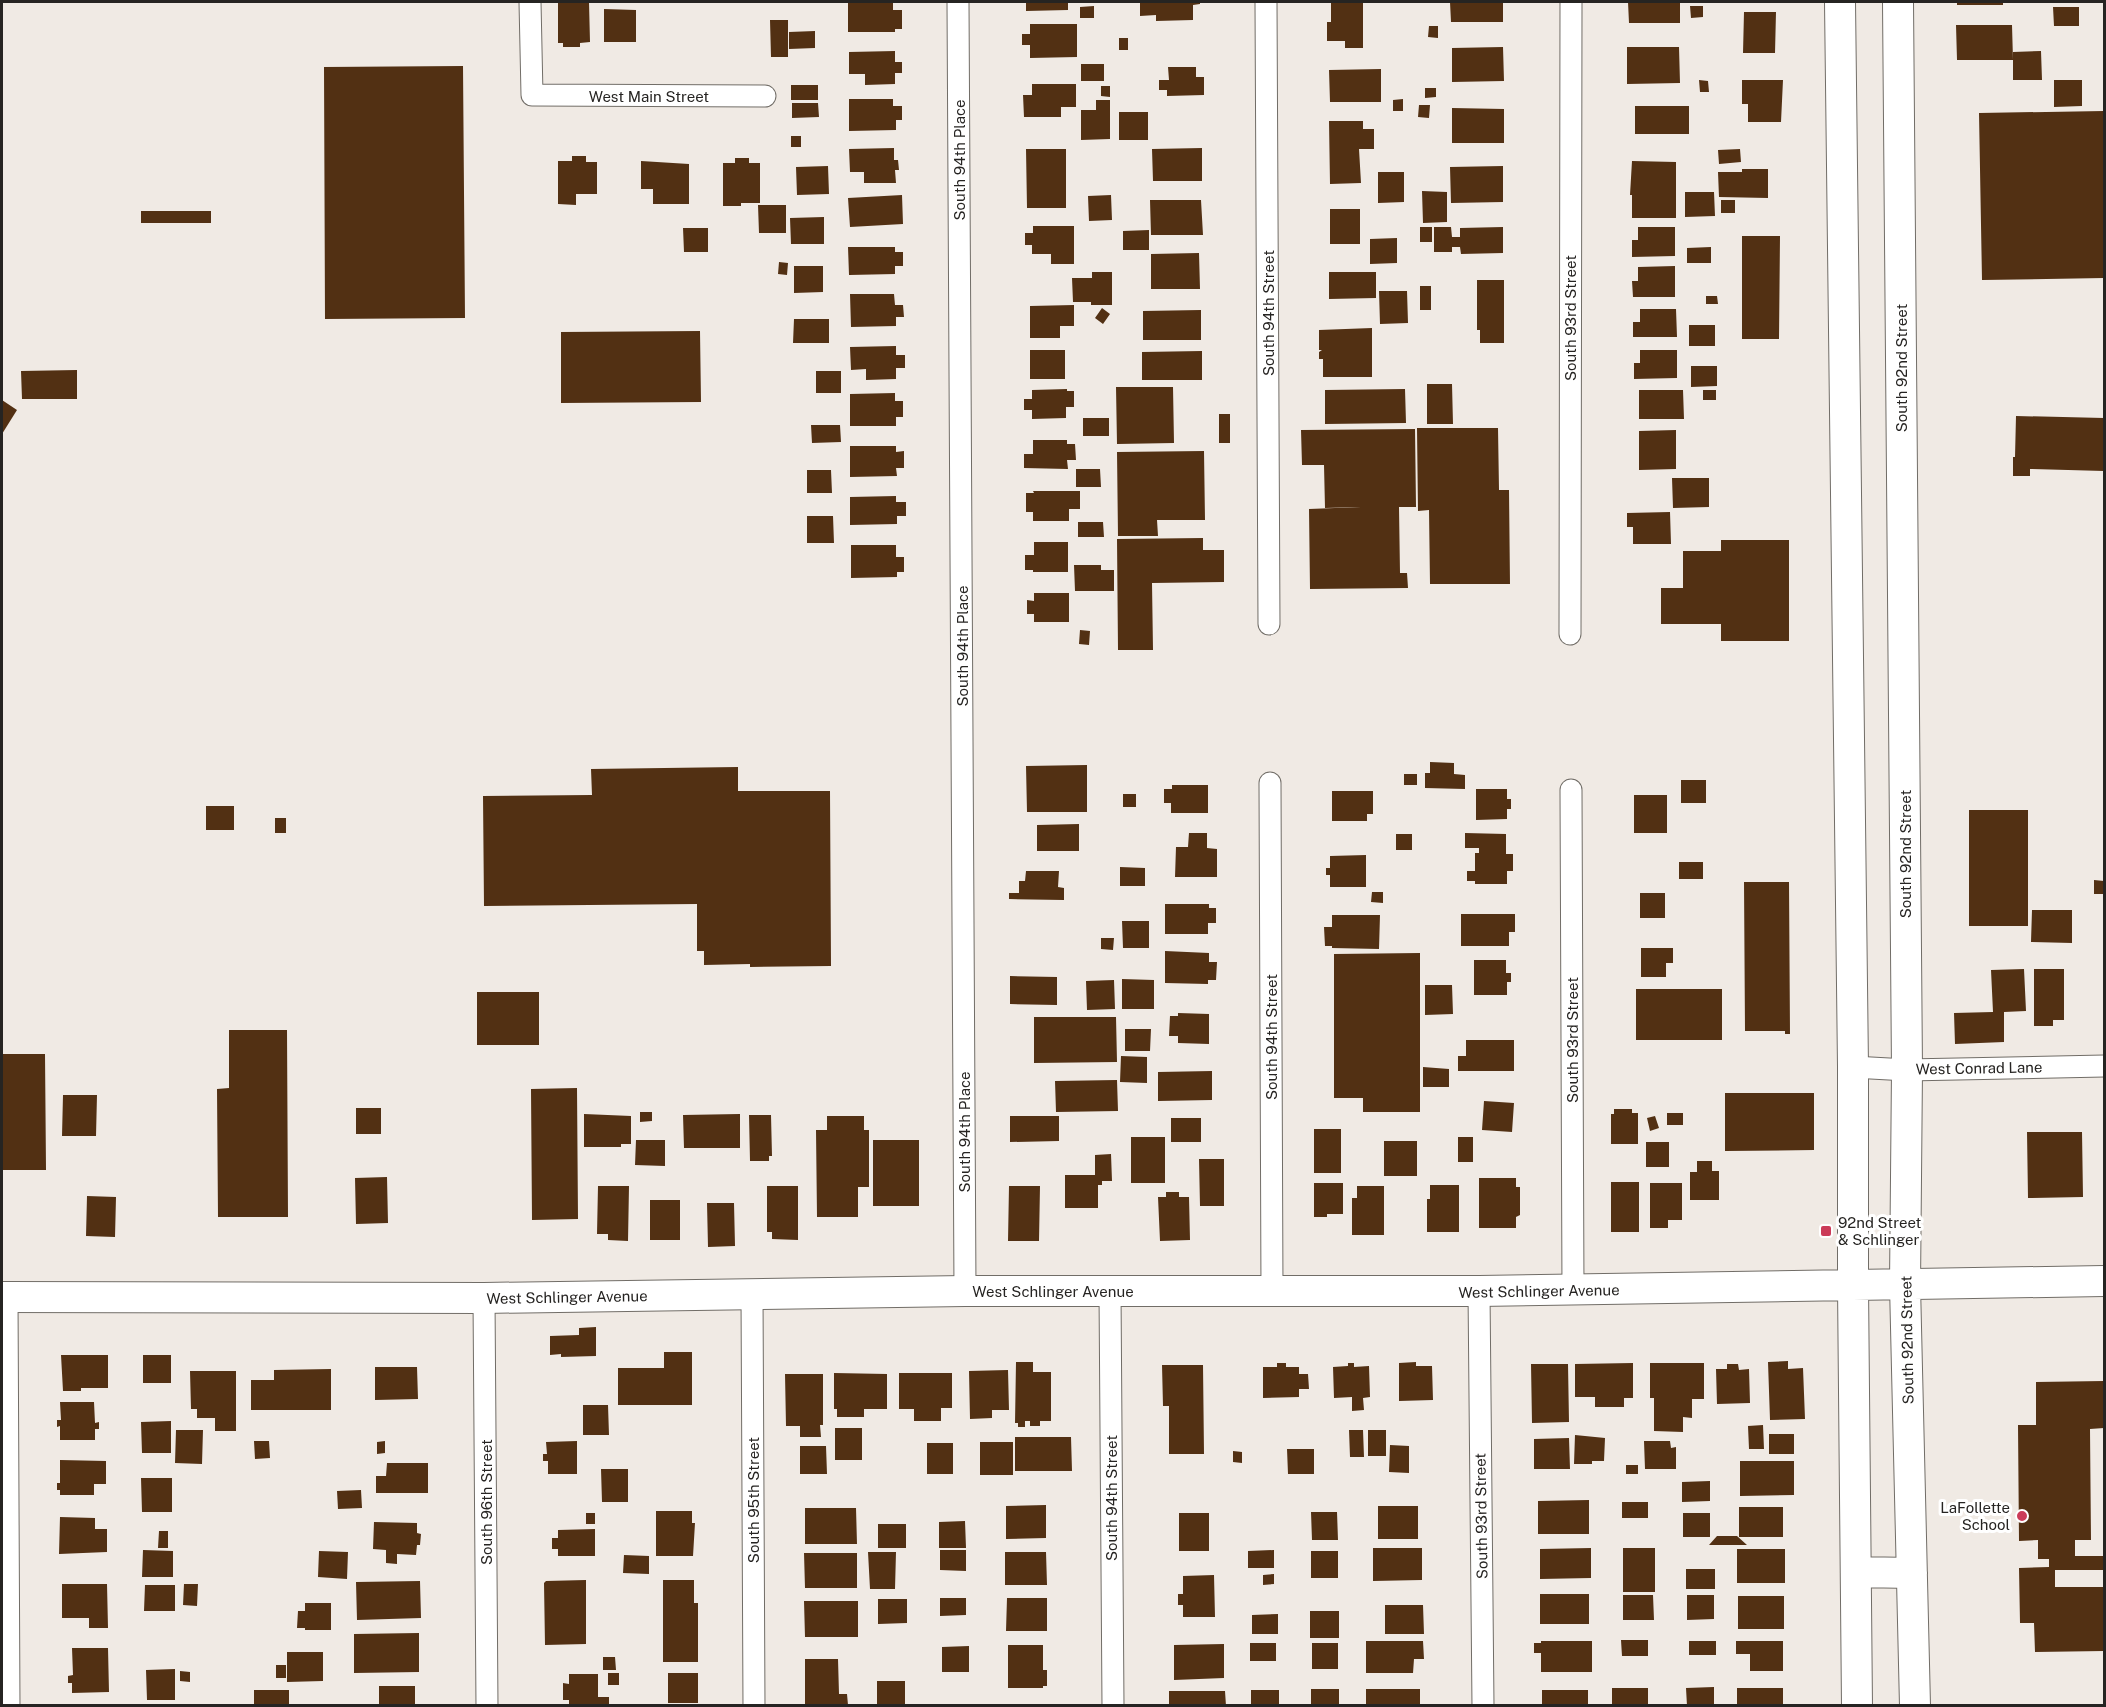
<svg xmlns="http://www.w3.org/2000/svg" width="2106" height="1707" font-family="'Public Sans',sans-serif">
<style>
.building{fill:#523013}
.lines{fill:none;stroke-linecap:round;stroke-linejoin:round}
.street-casing{stroke:#716d67;stroke-width:23}
.secondary-casing{stroke:#716d67;stroke-width:32}
.street{stroke:#fff;stroke-width:21}
.secondary{stroke:#fff;stroke-width:30}
.poi-dot{fill:#cb3b58;stroke:#fff;stroke-width:2}
.labels{text-anchor:middle;dominant-baseline:central;stroke-width:6;stroke-linejoin:round;paint-order:stroke}
.street-label{font-size:15px;fill:#262422;stroke:#fff}
.poi-label{font-size:15px;fill:#262422;stroke:#fff;text-anchor:start}
</style>
<rect width="100%" height="100%" fill="#f0eae4"/>
<path class="building" d="M558 2H589L590 42 580 43V47H563V43H558Z
M848 2H893V10H902V29H895V32H848Z
M1026 2H1068V10L1026 11Z
M1140 2H1200V4L1193 5V20L1156 21V15L1140 16Z
M1331 2H1363V48H1345V41H1327V22H1331Z
M1450 2H1503V22H1451Z
M1628 2H1680V23H1629Z
M1957 2H2003V5H1957Z
M1094 6V18H1080V7Z
M1690 6H1703V17L1691 18Z
M2053 7H2079V26H2054Z
M604 9 636 10V42H604Z
M1744 12H1776L1775 53H1743Z
M770 20H788V57H771Z
M1030 24H1077V57L1030 58V45H1022V34H1030Z
M1956 25H2012L2013 60H1957Z
M1429 26H1438V38L1428 37Z
M815 31V48L789 49V32Z
M1119 38H1128V50H1119Z
M1503 47 1504 81 1452 82V48Z
M1627 47H1679L1680 83 1627 84Z
M895 51V62H902V73H895V84L865 85V74H849V52Z
M2041 51 2042 80H2013V52Z
M1081 64H1104V81H1081Z
M463 66 465 318 325 319 324 67Z
M1168 67H1196V77H1204V95L1167 96V90H1159V80H1169Z
M1381 69V102H1330L1329 70Z
M1699 80 1708 81 1709 92H1700Z
M1742 80H1783L1781 122H1748V104H1742Z
M2054 80H2082V106L2054 107Z
M1032 84H1076V107H1061V117H1024L1023 95H1032Z
M791 85H818V100H791Z
M1101 86H1110V97L1101 96Z
M1425 88H1436V97L1425 98Z
M849 99H893V106H902V120H896V130L849 131Z
M1403 99V111H1393V100Z
M1096 100H1110V139L1081 140V110H1096Z
M792 103H818L819 117 792 118Z
M1419 105H1430L1429 118 1418 117Z
M1635 106H1689V134H1635Z
M1452 108 1504 109V143H1452Z
M2104 111V278L1982 280 1979 113Z
M1119 112H1148V140H1119Z
M1329 121H1363V129H1374V149H1359L1361 183 1330 184Z
M791 136H801V147H791Z
M894 148V160H898L899 170H895L896 183H864V172H850L849 149Z
M1202 148V181H1153L1152 149Z
M1026 149H1066V208H1027Z
M1740 149 1741 162 1719 164 1718 150Z
M572 156H586V162H597V194H576V205L558 204V161H572Z
M735 158H749V163H760V203H741V206H723V163H735Z
M641 161 689 164V204H653V189H641Z
M1632 161 1676 162V218H1632V195H1630Z
M828 166 829 194 797 195 796 167Z
M1503 166V202L1451 203 1450 167Z
M1742 169H1768V198L1719 197 1718 172H1742Z
M1378 172H1404V202L1378 203Z
M1422 191 1447 192V222L1423 223Z
M1685 192H1714L1715 216 1685 217Z
M902 195 903 224 850 227 848 198Z
M1111 195 1112 220 1089 221 1088 196Z
M1150 200H1201L1203 235H1151Z
M1721 200H1735V213H1721Z
M758 205H786V233H759Z
M1330 209H1360V244H1330Z
M141 211H211V223H141Z
M824 217V244H791L790 218Z
M1033 226H1074V264H1051V254H1032V245H1025V233H1033Z
M1420 227H1432V242H1420Z
M1434 227H1451L1452 237H1460V228L1503 227V253L1461 254 1460 247H1452V252H1434Z
M1638 227H1675V256L1632 257V240H1638Z
M683 228H708V252H684Z
M1149 230V250H1123V231Z
M1742 236H1780L1779 339H1742Z
M1397 238V263L1370 264V239Z
M848 247H895V252H903V266H895V274L849 275Z
M1711 247V263H1687V248Z
M1199 253 1200 289H1151V254Z
M779 262 788 263 787 275 778 274Z
M794 266H823V292L794 293Z
M1675 266V297H1633L1632 281H1638V267Z
M1092 272H1112V305H1091V302H1073L1072 278H1092Z
M1329 272H1376V298L1329 299Z
M1477 280H1504V343H1480V330H1477Z
M1420 286H1431V310H1420Z
M1379 291H1407L1408 323 1380 324Z
M850 294H894L895 305H903L904 317H896V326L851 327Z
M1706 296H1717L1718 304H1706Z
M1074 305V326H1060V338H1030V306Z
M1102 308 1110 314 1103 324 1095 318Z
M1640 309H1676L1677 337H1633V322H1640Z
M1201 310V340H1143V311Z
M794 319H829V343H793Z
M1689 325H1715V346H1689Z
M1372 328V377H1323V359H1319V352L1322 350H1319V330Z
M700 331 701 402 561 403V332Z
M896 346V355H905V368H896V379L866 380V369L851 370 850 347Z
M1030 350H1065V379H1030Z
M1640 350H1677V378L1634 379V363H1640Z
M1202 351V380H1142V352Z
M1691 366H1717V386L1691 387Z
M77 370V399H22L21 371Z
M816 371H841V393H816Z
M1427 384H1452L1453 424H1427Z
M1116 387H1173L1174 443 1117 444Z
M1067 389V391H1074V407H1066V418L1032 419V410H1024V399H1032V390Z
M1405 389 1406 423 1325 424V390Z
M1639 390H1683L1684 419H1639Z
M1703 390H1716V400H1703Z
M895 393V401H903V417H896V426H850V394Z
M2 400 17 410 2 434Z
M1219 414H1230V443H1219Z
M2016 416 2104 418V471L2030 469V476H2013V457H2015Z
M1083 418H1109V436H1083Z
M811 425H840L841 442 812 443Z
M1417 428H1498L1499 490H1509L1510 584H1430L1429 510 1418 511Z
M1415 429 1416 507H1399L1400 573H1407L1408 588 1310 589 1309 509 1361 507 1325 508 1324 465H1302L1301 430Z
M1676 430V469L1639 470V431Z
M1033 440H1067V444H1075L1076 460H1067L1068 469 1024 468V454H1033Z
M850 446H896V452L904 451V468H896L897 476 850 477Z
M1204 451 1205 520H1157L1158 536H1118L1117 452Z
M1076 469H1100L1101 487H1076Z
M807 470H831L832 493H807Z
M1672 478H1709V507L1673 508Z
M1033 491H1080V509H1069V521H1033V512H1026V493H1034Z
M896 496V502H906V516H897V524L850 525V497Z
M1670 512 1671 544H1633V527H1627V513Z
M807 516H833L834 543H807Z
M1078 522H1103L1104 537H1078Z
M1203 538V550H1224V582L1152 583 1153 650H1118L1117 539Z
M1721 540H1789V641H1721V624H1661V588H1683V551H1721Z
M1034 542H1068V572H1033V570H1025V555H1034Z
M851 545H896V557H904V572H897V577L851 578Z
M1074 565H1101V570H1114V591H1075Z
M1034 593H1069V622H1034V614H1027V600L1034 601Z
M1080 630 1090 631 1089 645 1079 644Z
M1430 762 1454 763V774L1465 775V789L1425 788V773H1430Z
M1087 765V812H1027L1026 766Z
M738 767V791H830L831 966 750 967V964L704 965V951H697V904L484 906 483 796 592 795 591 769Z
M1404 774H1417V785H1404Z
M1681 780H1706V803H1681Z
M1172 785H1208V813H1171V803H1164V789H1172Z
M1476 789H1507V799H1511V809H1507V819L1476 820Z
M1332 791H1373V814H1367V821H1332Z
M1123 794H1136V807H1123Z
M1634 795H1667V833H1634Z
M206 806H234V830H206Z
M1969 810H2028V926H1969Z
M275 818H286V833H275Z
M1079 824V851H1037V825Z
M1189 833H1207V848L1217 849V877H1175L1176 847H1188Z
M1465 833 1506 834V854H1513V871H1507V884H1475V881H1467V871H1475V853H1479V848H1465Z
M1396 834H1412V850H1396Z
M1366 855V887H1330V875H1326V868H1330V856Z
M1679 862H1703V879H1679Z
M1120 867 1145 868V886H1120Z
M1026 871H1059L1058 887 1064 888V900L1009 899V893H1019V881H1025Z
M2094 880 2104 881V894H2094Z
M1744 882H1789L1790 1034H1785V1031H1745Z
M1372 892H1383V903L1371 902Z
M1640 893H1665V918H1640Z
M1165 904H1209V908H1216V923H1208V934H1165Z
M2032 910H2072V943L2031 942Z
M1461 914H1515V932H1509V946H1461Z
M1332 915H1380L1379 949 1332 948V946H1325L1324 927H1332Z
M1122 921H1149V948H1123Z
M1101 938H1114L1113 950 1101 949Z
M1641 948H1673V963H1666V977H1641Z
M1165 951 1209 953V962H1217L1216 980H1208V984L1165 983Z
M1420 953V1112H1363V1098H1334V954Z
M1474 960H1506V973H1511V982H1507V995H1474Z
M2024 969 2026 1011 2004 1012V1042L1955 1044 1954 1013 1993 1012 1991 970Z
M2034 969H2064V1020H2053V1026H2034Z
M1010 976 1057 977V1005L1010 1004Z
M1122 979 1154 980V1009H1122Z
M1114 980 1115 1009 1087 1010 1086 981Z
M1425 985H1452L1453 1014 1425 1015Z
M1636 989H1722V1040H1636Z
M477 992H539V1045H477Z
M1178 1013 1209 1014V1044L1178 1043V1036H1169L1170 1016H1178Z
M1034 1017H1116L1117 1062 1034 1063Z
M1125 1029H1151L1150 1051H1125Z
M229 1030H287L288 1217H218L217 1089 229 1088Z
M1466 1040H1514V1071H1458V1056H1466Z
M2 1054H45L46 1170H2Z
M1121 1056 1147 1057V1083L1120 1082Z
M1423 1067 1449 1069V1087H1423Z
M1212 1071V1100L1158 1101V1072Z
M1117 1080 1118 1111 1056 1112 1055 1081Z
M577 1088 578 1219 532 1220 531 1089Z
M1725 1093H1814V1150L1725 1151Z
M63 1095H97L96 1136H62Z
M1484 1101 1514 1103 1512 1132 1482 1130Z
M356 1108H381V1134H356Z
M1614 1109H1632V1113H1638V1144H1611V1114H1614Z
M640 1112H652V1121L640 1122Z
M1667 1113H1683V1125H1667Z
M584 1114 631 1116V1144H621V1147H584Z
M740 1114V1148H684L683 1115Z
M749 1115H771L772 1156H769V1161H750Z
M827 1116H864V1130H869V1187H858V1217H817L816 1130H827Z
M1010 1116H1059V1141L1010 1142Z
M1655 1116 1659 1128 1650 1131 1647 1118Z
M1171 1118H1201V1142H1171Z
M1314 1129H1341V1173H1314Z
M2027 1132H2082L2083 1197 2028 1198Z
M1131 1137H1165V1183H1131Z
M1458 1137H1473V1162H1458Z
M636 1140H665V1166L635 1165Z
M873 1140H919V1206H873Z
M1384 1141H1417V1176H1384Z
M1646 1142H1669V1167H1646Z
M1111 1154 1112 1181H1102V1185H1098V1208H1065V1175H1095V1155Z
M1199 1159H1224V1206H1200Z
M1697 1161H1712V1171H1719V1200H1690V1172H1697Z
M387 1177 388 1223 356 1224 355 1178Z
M1479 1178H1516V1187H1520V1215L1516 1217V1228H1479Z
M1611 1182H1639V1232H1611Z
M1314 1183H1343V1214H1327V1217H1314Z
M1650 1183H1682V1220H1668V1228H1650Z
M1430 1185H1459V1232H1427V1199H1430Z
M598 1186H629L628 1241 608 1240V1234H597Z
M767 1186H798V1240L772 1239V1232H767Z
M1009 1186H1040L1039 1241H1008Z
M1357 1186H1384V1235H1352V1198H1357Z
M1166 1192H1179V1197H1189L1190 1240 1160 1241 1158 1197H1166Z
M87 1196 116 1197 115 1237 86 1236Z
M650 1200H680V1240H650Z
M707 1203H734L735 1246 708 1247Z
M596 1327V1356L561 1357V1354L550 1355V1336L579 1335V1328Z
M664 1352H692V1405H618V1368H664Z
M61 1355H108V1388H81V1391H63Z
M143 1355H171V1383H143Z
M1788 1361V1369L1803 1368 1805 1419 1770 1420 1768 1362Z
M1016 1362H1033V1372H1051V1421H1040V1426H1030V1421H1025V1427H1018V1423H1015Z
M1416 1362V1366H1432L1433 1400 1399 1401V1363Z
M1277 1363H1286V1367H1299V1374H1308L1309 1389H1299V1397L1263 1398V1367H1277Z
M1348 1363H1354V1367L1369 1366 1370 1397 1363 1398 1364 1410 1352 1411V1397L1334 1398 1333 1367 1348 1366Z
M1633 1363V1398H1624V1407H1595V1397H1575V1364Z
M1650 1363H1704V1399H1692V1418L1683 1417V1432L1654 1431V1398H1650Z
M1531 1364H1568L1569 1422 1532 1423Z
M1727 1364H1738L1739 1370 1749 1369 1750 1403 1717 1404 1716 1369H1727Z
M1162 1365H1203L1204 1454H1169V1406H1163Z
M375 1367H417L418 1399 375 1400Z
M331 1369V1410H251V1380H274V1370Z
M1008 1370 1009 1410H992V1418L970 1419 969 1371Z
M190 1371H236V1431H215V1418H197V1409H191Z
M834 1373 887 1374V1409H864V1417H837V1409H834Z
M899 1373H952V1408H941V1421H914V1409H899Z
M785 1374H823V1425H820L821 1437H800V1426H786Z
M2104 1381V1428L2090 1429 2091 1540H2075V1556H2104V1570H2055V1587H2104V1651L2035 1652 2034 1623H2020L2019 1568 2049 1567V1559H2038V1540L2019 1541 2018 1425H2036V1382Z
M60 1402H94L95 1423 99 1422V1429H95V1440H60V1426L57 1427V1420H61Z
M583 1405H608L609 1435H583Z
M171 1421V1453H142L141 1422Z
M1763 1425 1764 1449H1749L1748 1426Z
M835 1428H862V1460H835Z
M176 1430H203L202 1464 175 1463Z
M1349 1430H1363L1364 1457H1350Z
M1368 1430H1386V1456H1368Z
M1769 1434H1794V1454H1769Z
M1575 1435 1605 1438 1604 1461H1592V1464H1574Z
M1015 1437H1071L1072 1471H1015Z
M1569 1438 1570 1469H1534V1439Z
M254 1441H269L270 1458 255 1459Z
M385 1441V1453L377 1454V1442Z
M577 1441V1474H548V1461H543V1454H547L546 1442Z
M1644 1441H1670L1671 1448 1676 1447V1469H1645Z
M980 1442H1013V1475H980Z
M927 1443H953V1474H927Z
M1390 1445 1409 1446V1473L1389 1472Z
M800 1446H826L827 1474H800Z
M1287 1449H1314V1474H1288Z
M1233 1451 1242 1452V1463L1233 1462Z
M60 1460 106 1461V1484H94V1495H60V1490H57V1483H60Z
M1740 1461H1794V1495L1740 1496Z
M387 1463H428V1493H376V1476H386Z
M1626 1465H1638V1474H1626Z
M601 1469H628V1502H602Z
M141 1478H172V1512H142Z
M1710 1481V1501L1682 1502V1482Z
M361 1490 362 1508 338 1509 337 1491Z
M1589 1500V1534H1538V1501Z
M1622 1502H1648V1518H1622Z
M1046 1505V1538L1006 1539V1506Z
M1378 1506H1418V1539H1378Z
M1739 1507H1783V1537H1739Z
M805 1508H856L857 1544H805Z
M656 1511H692V1523H695L693 1556H656Z
M1311 1512H1337L1338 1540H1312Z
M586 1513H595V1524H586Z
M1179 1513H1209V1551H1179Z
M1683 1513H1710V1537H1683Z
M60 1517 95 1518V1529H107V1552L59 1554Z
M965 1521 966 1548H939V1522Z
M374 1522 417 1523V1533L421 1534 420 1545H417L416 1555 397 1554V1564L386 1563V1550L373 1549Z
M878 1524H906V1548H878Z
M595 1529V1556H558V1549H552V1538H558V1530Z
M159 1531H168V1548H158Z
M1717 1536H1737L1747 1545H1709Z
M1373 1548H1422V1580L1373 1581Z
M1591 1548V1578L1540 1579V1549Z
M1623 1548H1655V1592H1623Z
M1737 1549H1785V1583H1737Z
M143 1550 173 1551V1577H142Z
M940 1550H966V1571L940 1570Z
M1274 1550V1568H1248V1551Z
M319 1551 348 1552 347 1579 318 1577Z
M1311 1551H1338V1578H1311Z
M868 1552H896L895 1589H870Z
M1005 1552H1046L1047 1585H1005Z
M804 1553H857V1588H805Z
M624 1555 649 1556V1574L623 1573Z
M1686 1569H1715V1589H1686Z
M1274 1574V1584L1263 1585V1575Z
M1214 1575 1215 1617H1183V1605H1178V1594H1183V1576Z
M586 1580V1644L545 1645 544 1583 546 1581Z
M663 1580H694V1603H698V1662H663Z
M420 1581 421 1618 357 1620 356 1582Z
M62 1584H107L108 1628H89V1618H62Z
M184 1584H198L197 1606 183 1605Z
M145 1585H175V1611H144Z
M1540 1594H1589V1624H1540Z
M1623 1595H1653L1654 1620H1623Z
M1687 1595H1714V1619L1687 1620Z
M1738 1596H1784V1629H1738Z
M940 1598H966V1615L940 1616Z
M1007 1598H1047V1631H1006Z
M878 1599H907V1623L878 1624Z
M804 1601H858V1637H805Z
M305 1603H331V1630H305V1628H297L298 1611H305Z
M1385 1605H1423L1424 1634H1385Z
M1310 1611H1339V1638H1310Z
M1278 1614V1634H1252V1615Z
M419 1633V1672L354 1673V1634Z
M1621 1640H1648V1656H1622Z
M1366 1641H1423L1424 1659H1414L1413 1673H1366Z
M1541 1641H1592V1672H1541V1653H1534V1643H1541Z
M1689 1641H1716V1655H1689Z
M1736 1641H1783V1671H1750V1654H1736Z
M1250 1643H1276V1661H1250Z
M1312 1643H1338V1669H1312Z
M1224 1644V1678L1174 1680V1645Z
M1008 1645H1043V1670H1047V1686H1043V1688H1008Z
M969 1646V1672H942V1647Z
M72 1648H108L109 1692 72 1693V1683H68V1676L73 1675Z
M287 1652H323V1681L287 1682Z
M603 1657H615L616 1670H603Z
M805 1659H838L839 1694H847L848 1705 805 1706Z
M276 1665H286V1678H276Z
M175 1669V1700H147L146 1670Z
M180 1671 190 1672V1682L180 1681Z
M608 1673H619V1685H608Z
M668 1673H698V1703H668Z
M569 1674H598V1697H609V1706H569V1700H563V1683L569 1684Z
M877 1681H905V1706H877Z
M379 1686H415V1706H379Z
M1714 1687V1706H1687L1686 1688Z
M1612 1688H1648V1706H1612Z
M1737 1688H1783V1706H1737Z
M1311 1689H1339V1706H1311Z
M1366 1689H1420V1706H1366Z
M254 1690H289V1706H254Z
M1251 1690H1279V1706H1251Z
M1542 1690H1588V1706H1542Z
M1169 1691H1225L1226 1706H1169Z"/>
<g class="lines">
<defs>
<path id="street" d="M530 2 532 95 765 96
M958 2 965 1291
M1266 2 1269 624
M1570 634 1571 2
M1270 783 1272 1291
M1571 790 1573 1291
M1853 1067 1907 1070 2104 1066
M1110 1291 1113 1706
M1479 1291 1483 1706
M752 1294 754 1706
M7 1297 9 1706
M484 1298 487 1706"/>
<path id="secondary" d="M1840 2 1853 1067V1286L1857 1706
M1898 2 1907 1070 1905 1285 1915 1706
M2 1297 484 1298 965 1291H1479L2104 1281
M1856 1572 1912 1573"/>
</defs>
<use href="#street" class="street-casing"/>
<use href="#secondary" class="secondary-casing"/>
<use href="#street" class="street"/>
<use href="#secondary" class="secondary"/>
</g>
<g class="poi-dot">
<rect x="1820" y="1225" width="12" height="12" rx="3"/>
<circle cx="2022" cy="1516" r="6"/>
</g>
<g class="labels">
<g class="street-label">
<text x="649" y="96">West Main Street</text>
<text transform="translate(959 160) rotate(-90)">South 94th Place</text>
<text transform="translate(1268 313) rotate(-90)">South 94th Street</text>
<text transform="translate(1570 318) rotate(-90)">South 93rd Street</text>
<text transform="translate(1901 368) rotate(-90)">South 92nd Street</text>
<text transform="translate(962 646) rotate(-90)">South 94th Place</text>
<text transform="translate(1905 854) rotate(-90)">South 92nd Street</text>
<text transform="translate(1271 1037) rotate(-90)">South 94th Street</text>
<text transform="translate(1572 1040) rotate(-90)">South 93rd Street</text>
<text transform="translate(1979 1068) rotate(-1)">West Conrad Lane</text>
<text transform="translate(964 1132) rotate(-90)">South 94th Place</text>
<text x="1053" y="1291">West Schlinger Avenue</text>
<text transform="translate(1539 1291) rotate(-1)">West Schlinger Avenue</text>
<text transform="translate(567 1297) rotate(-1)">West Schlinger Avenue</text>
<text transform="translate(1907 1340) rotate(-91)">South 92nd Street</text>
<text transform="translate(1111 1498) rotate(-90)">South 94th Street</text>
<text transform="translate(753 1500) rotate(-90)">South 95th Street</text>
<text transform="translate(486 1502) rotate(-90)">South 96th Street</text>
<text transform="translate(1481 1516) rotate(-91)">South 93rd Street</text>
</g>
<g class="poi-label">
<text x="1838" y="1222">92nd Street<tspan x="1838" dy="17">&amp; Schlinger</tspan></text>
<text x="2010" y="1507" text-anchor="end">LaFollette<tspan x="2010" dy="17">School</tspan></text>
</g>
</g>
<rect width="2106" height="1707" fill="none" stroke="#262422" stroke-width="6"/>
</svg>
